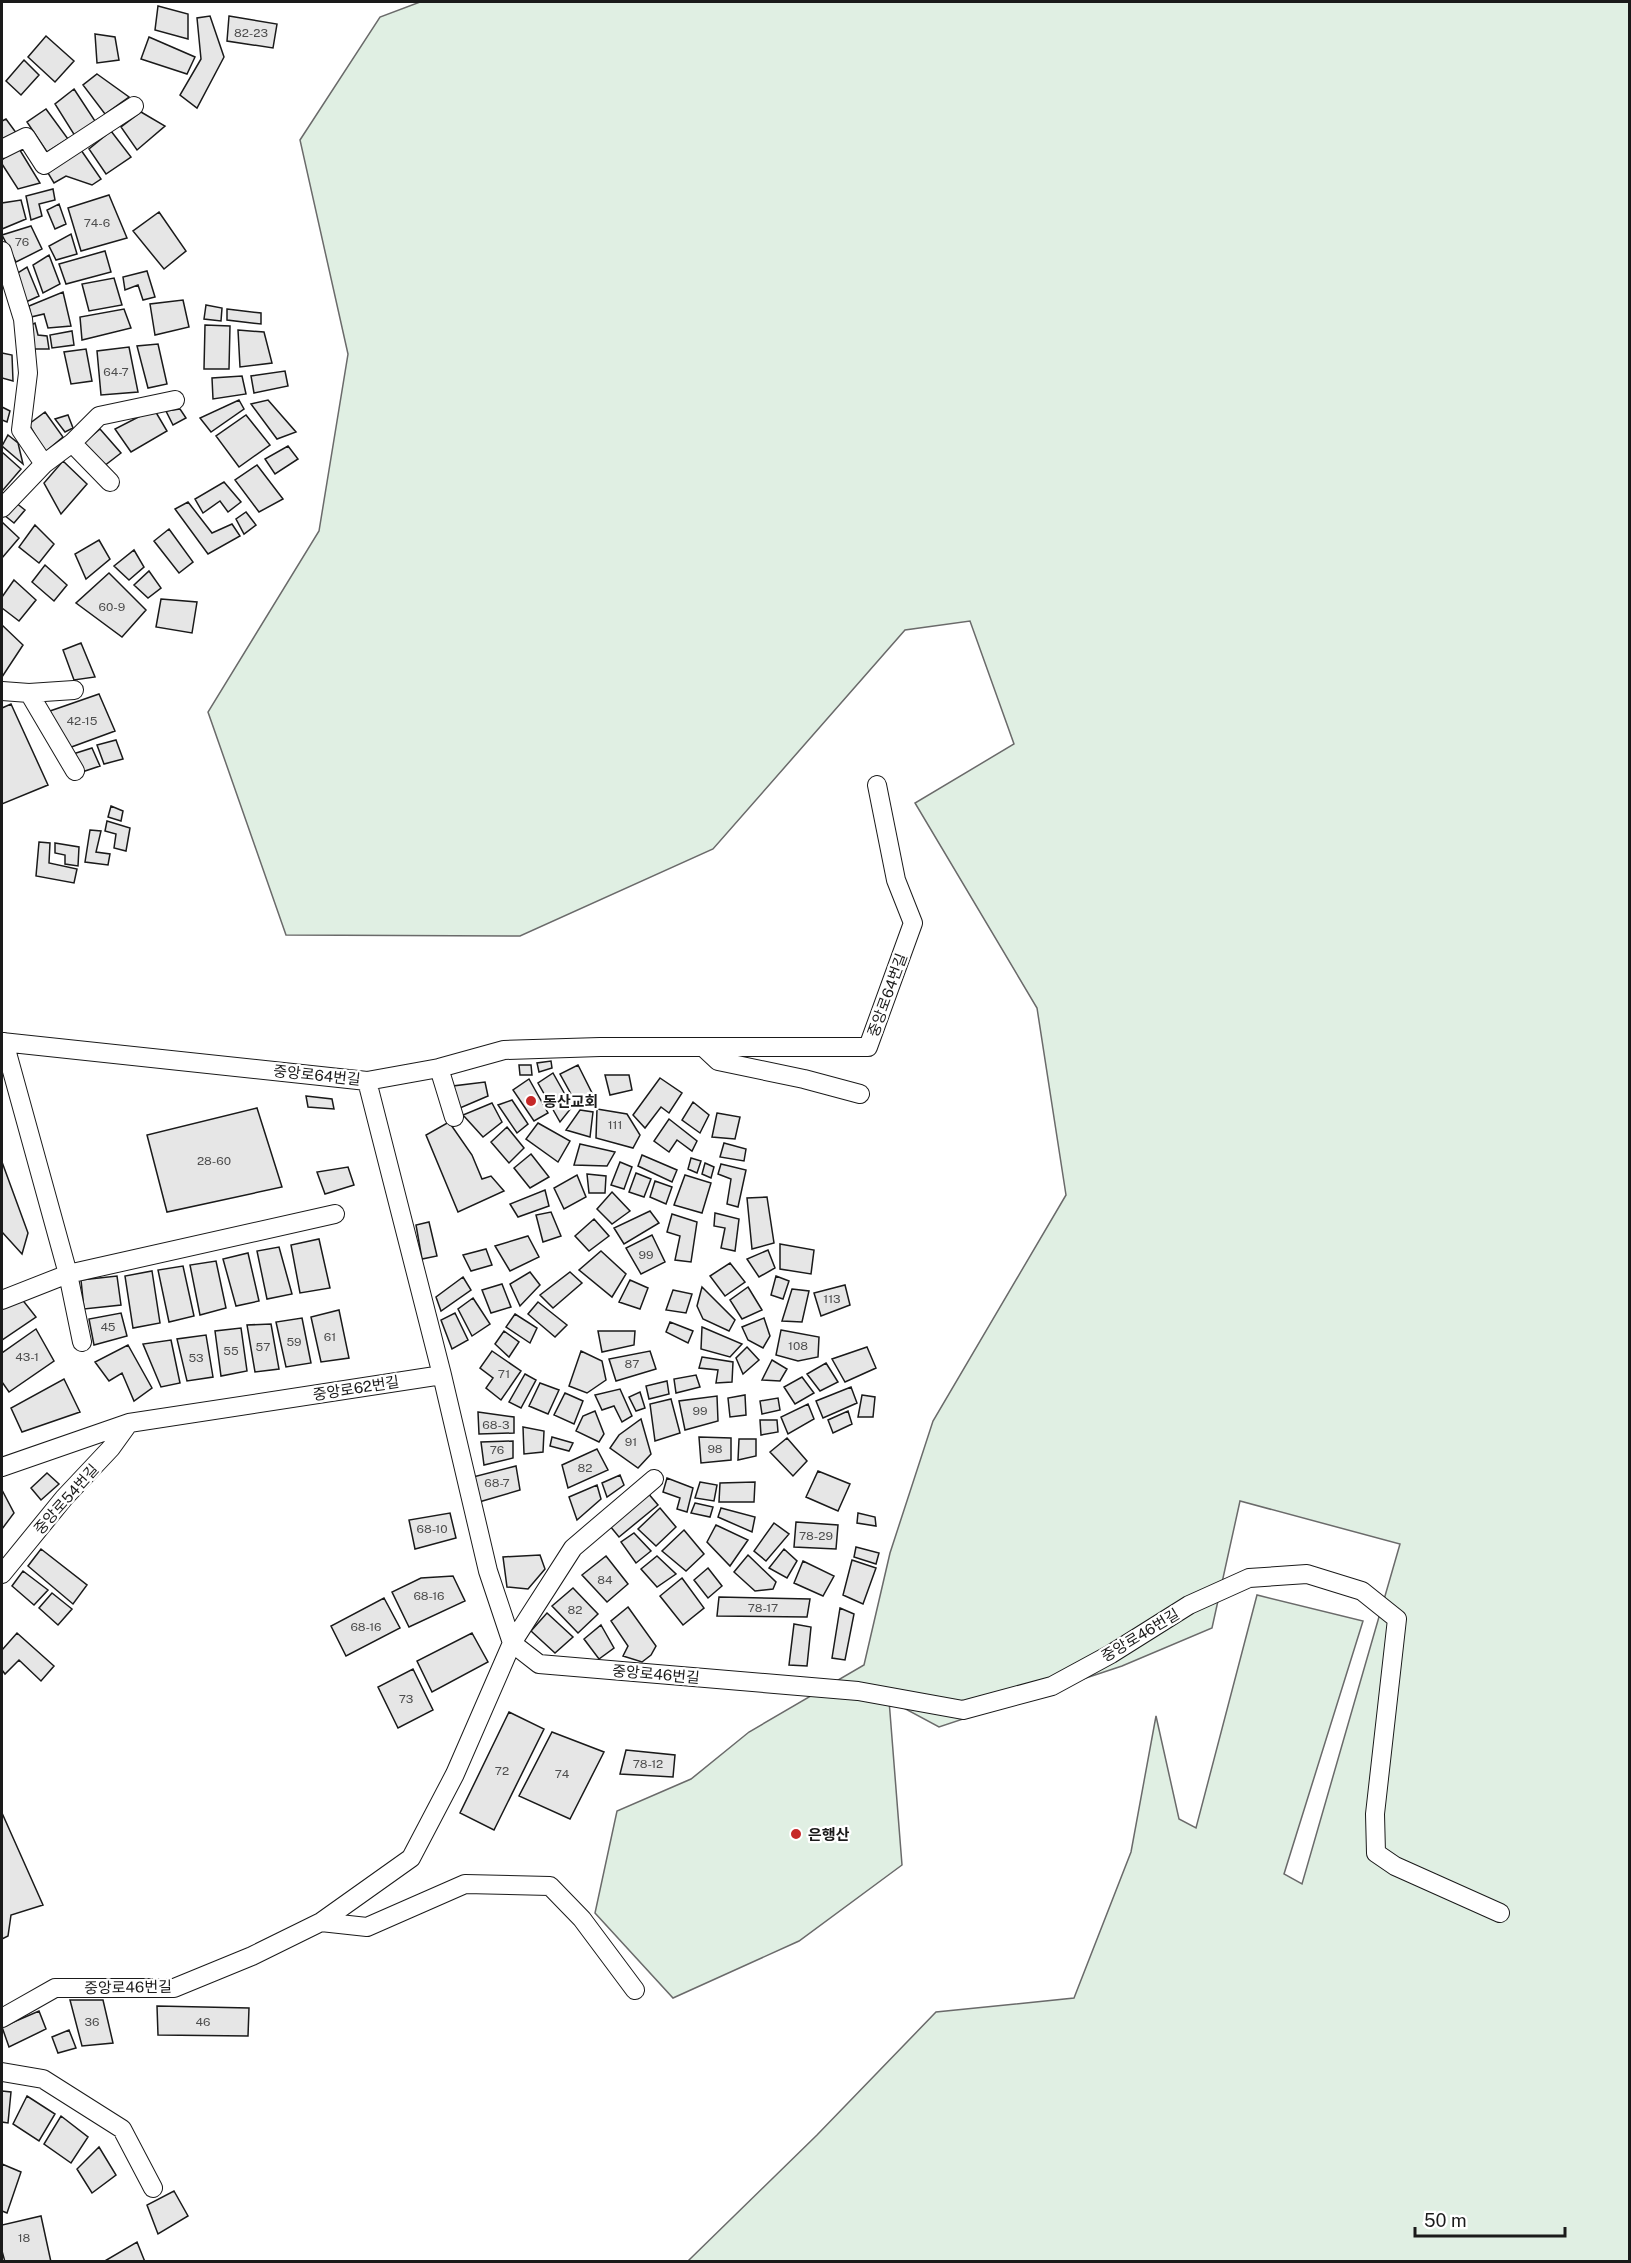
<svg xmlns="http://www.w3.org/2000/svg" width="1631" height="2263" font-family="'Public Sans','Noto Sans KR',sans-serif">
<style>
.green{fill:#e0efe3;stroke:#6a6a6a;stroke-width:1.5}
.building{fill:#e6e6e6;stroke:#1a1a1a;stroke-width:1.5}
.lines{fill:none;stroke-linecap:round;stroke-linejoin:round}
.street-casing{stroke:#1a1a1a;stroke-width:20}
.street{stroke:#fff;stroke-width:18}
.poi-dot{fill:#c62828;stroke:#fff;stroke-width:2}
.labels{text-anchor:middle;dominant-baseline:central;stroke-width:4.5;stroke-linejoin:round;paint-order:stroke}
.number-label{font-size:12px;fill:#4d4d4d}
.street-label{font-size:15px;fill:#1a1a1a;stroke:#fff}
.poi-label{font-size:15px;font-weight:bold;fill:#1a1a1a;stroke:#fff;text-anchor:start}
</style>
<rect width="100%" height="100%" fill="#fff"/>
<path class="green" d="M420 2H1629V2261H688L817 2135 936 2012 1074 1998 1131 1852 1156 1716 1179 1819 1196 1828 1257 1595 1363 1621 1284 1874 1302 1884 1400 1544 1240 1501 1212 1628 1122 1666 939 1727 889 1700 902 1865 799 1941 673 1998 595 1913 617 1811 691 1779 749 1732 864 1665 890 1553 933 1421 1066 1195 1037 1008 915 803 1014 744 970 621 905 630 713 849 520 936 286 935 208 712 319 531 348 354 300 140 380 17Z"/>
<path class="building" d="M158 6 188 14V39L155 30Z
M210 16 224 57 197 108 180 95 201 59 197 18Z
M229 16 277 24 273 48 227 41Z
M95 34 115 37 119 60 97 63Z
M46 36 74 61 55 82 28 57Z
M149 37 195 57 187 74 141 59Z
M24 60 39 75 21 95 6 81Z
M97 74 129 97 105 114 83 85Z
M74 89 95 121 75 136 55 104Z
M46 109 68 139 47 152 27 122Z
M141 112 165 126 137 150 121 127Z
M6 119 17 134 2 142V121Z
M111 131 131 157 106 174 89 149Z
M18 147 40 183 18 189 2 164V160Z
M81 150 101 179 92 185 66 176 54 183 48 173Z
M53 189 55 200 39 204 42 216 31 220 26 196Z
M109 195 127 238 81 251 68 208Z
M21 200 26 219 2 229V203Z
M59 204 66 224 55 229 47 210Z
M159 212 186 251 164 269 133 231Z
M31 226 42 249 16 262 2 235Z
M71 234 77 254 56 260 49 246Z
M105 251 111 272 66 284 59 264Z
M49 255 60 284 43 293 33 265Z
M27 267 39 296 26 302 16 274Z
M147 271 155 297 143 300 138 285 125 290 123 277Z
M114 278 122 305 89 311 82 284Z
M63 292 71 326 48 328 44 314 31 317 29 306Z
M183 300 189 327 155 335 150 304Z
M206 305 222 308 221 321 204 319Z
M124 309 131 328 82 340 80 317Z
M227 309 261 313V324L227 320Z
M35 323 38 335 47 336 49 349H30L27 327Z
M205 325 230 326 229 369H204Z
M238 330 264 332 272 363 240 367Z
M72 331 74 345 52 348 50 335Z
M158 344 167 384 148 388 137 346Z
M129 347 138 392 101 395 97 351Z
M86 349 92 381 71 384 64 352Z
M2 353 12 355 13 381 2 378Z
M285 371 288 386 254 393 251 376Z
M242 376 246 394 213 399 212 378Z
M239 400 244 409 211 432 200 418Z
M268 400 296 432 277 439 251 404Z
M2 407 10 411 7 422 2 420Z
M154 409 167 431 131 452 115 429Z
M180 409 186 418 173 425 166 411Z
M45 412 63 437 45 452 29 424Z
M68 415 73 428 65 432 55 419Z
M246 415 270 445 239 467 216 436Z
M100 429 121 453 104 466 81 445Z
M8 435 18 443 23 464 2 446Z
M288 446 298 459 275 474 265 459Z
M2 452 21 469 3 490 2 489Z
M63 461 87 484 61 514 44 483Z
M257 465 283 499 259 512 235 480Z
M224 482 241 502 228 512 220 501 203 513 195 499Z
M15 502 25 510 14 523 4 515Z
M188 502 212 533 232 524 240 536 208 554 175 509Z
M246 512 256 525 244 534 236 519Z
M2 522 19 538 2 558Z
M35 525 54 544 39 563 19 547Z
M169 529 193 562 179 573 154 541Z
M99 540 110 559 86 579 75 554Z
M134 550 144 567 129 580 114 566Z
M45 565 67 585 54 601 32 582Z
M149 571 161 588 148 598 134 585Z
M109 573 146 610 122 637 76 603Z
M14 580 36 600 19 621 2 608V597Z
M161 599 197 602 192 633 156 627Z
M2 625 23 645 2 677Z
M81 643 95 677 74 680 63 650Z
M99 694 115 731 66 749 50 711Z
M11 704 48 785 2 804V708Z
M116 740 123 759 104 764 97 745Z
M92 748 100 766 82 772 73 754Z
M111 806 123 811 121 821 108 817Z
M107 821 130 828 126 851 114 848 116 834 105 831Z
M90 830 101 831 96 852 110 854 108 865 85 862Z
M39 842 50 843 49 863 77 869 74 883 36 876Z
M55 843 79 847 78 866 65 864V855L55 853Z
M551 1061 552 1068 539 1072 537 1063Z
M519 1065H531L532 1075H520Z
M578 1065 593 1095 576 1103 560 1074Z
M553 1073 572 1107 560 1122 538 1083Z
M605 1075H629L632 1090 610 1095Z
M660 1078 682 1093 669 1113 661 1107 645 1128 633 1115Z
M529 1079 548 1113 534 1121 513 1090Z
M485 1082 488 1096 460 1108 453 1086Z
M306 1096 332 1099 334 1109 308 1107Z
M512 1100 528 1124 517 1133 498 1105Z
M693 1102 709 1115 700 1133 682 1120Z
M492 1103 502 1122 483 1137 463 1115Z
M257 1108 282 1187 167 1212 147 1135Z
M597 1109 627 1114 640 1135 633 1148 596 1138Z
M580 1110 593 1112 590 1137 566 1130Z
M717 1113 740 1117 735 1139 712 1137Z
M669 1119 697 1141 692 1151 677 1140 669 1152 654 1141Z
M449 1122 472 1155 482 1179 491 1176 504 1191 458 1212 426 1135Z
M538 1123 570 1141 558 1162 526 1139Z
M507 1127 524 1148 509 1163 491 1142Z
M724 1143 746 1149 744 1161 720 1157Z
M580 1144 615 1152 607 1166 574 1165Z
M531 1154 549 1177 530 1188 514 1168Z
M642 1155 677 1170 672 1182 638 1166Z
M691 1158 701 1161 697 1173 688 1169Z
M2 1162 28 1233 22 1254 2 1232Z
M620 1162 632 1167 624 1189 611 1185Z
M705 1163 714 1167 711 1178 702 1174Z
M721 1164 746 1170 738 1207 727 1204 731 1179 718 1174Z
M348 1167 354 1185 325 1194 317 1172Z
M636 1173 651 1179 644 1197 629 1192Z
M587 1174 606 1176 605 1193H589Z
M577 1175 586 1197 564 1209 554 1188Z
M685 1175 711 1183 702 1213 674 1205Z
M655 1181 672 1187 666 1204 650 1197Z
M545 1190 549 1206 518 1217 510 1204Z
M612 1192 630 1211 612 1224 597 1209Z
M767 1197 774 1243 752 1249 747 1198Z
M650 1211 659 1223 624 1244 614 1228Z
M551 1212 561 1236 543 1242 536 1215Z
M715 1213 739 1219 735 1251 721 1248 725 1228 714 1226Z
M672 1214 697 1222 691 1262 675 1260 680 1236 667 1232Z
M594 1219 609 1236 589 1251 575 1236Z
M429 1222 437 1256 422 1259 416 1225Z
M652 1235 665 1262 641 1274 626 1248Z
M528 1236 539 1257 510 1271 495 1246Z
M319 1239 330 1288 300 1293 291 1245Z
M780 1244 814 1250 811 1274 780 1269Z
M279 1247 292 1294 267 1299 257 1251Z
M486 1249 492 1265 471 1271 463 1255Z
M768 1250 775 1268 759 1277 747 1259Z
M601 1251 626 1274 612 1297 579 1270Z
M248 1253 259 1301 236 1306 223 1259Z
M216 1261 226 1308 200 1315 190 1265Z
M730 1263 745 1282 725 1296 710 1276Z
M183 1266 194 1316 169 1322 158 1270Z
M152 1271 160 1323 133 1328 125 1276Z
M530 1272 540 1285 520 1306 510 1284Z
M570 1272 582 1283 553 1308 540 1295Z
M117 1276 121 1305 84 1309 81 1280Z
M776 1276 789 1281 783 1299 771 1295Z
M463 1277 471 1290 441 1311 436 1297Z
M630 1280 648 1288 640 1309 619 1302Z
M502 1284 511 1307 491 1313 482 1290Z
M845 1285 850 1305 821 1316 814 1293Z
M702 1287 735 1320 729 1331 703 1319 697 1306Z
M748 1287 762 1310 742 1319 730 1300Z
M792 1289 809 1291 802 1322 782 1321Z
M673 1290 692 1294 686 1313 666 1310Z
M21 1298 36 1317 2 1340V1309Z
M473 1298 490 1324 472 1336 458 1309Z
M538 1302 567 1325 555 1337 528 1314Z
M339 1310 349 1358 321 1362 311 1317Z
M121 1313 127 1336 94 1345 89 1319Z
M455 1313 468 1340 452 1349 441 1320Z
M515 1314 537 1328 530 1343 506 1327Z
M302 1318 311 1363 286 1367 276 1322Z
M764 1318 770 1336 763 1348 748 1340 742 1327Z
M670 1322 693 1331 688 1343 666 1332Z
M271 1324 279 1369 255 1372 247 1325Z
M702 1327 742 1344 730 1357 701 1349Z
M241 1328 247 1371 221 1376 215 1331Z
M36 1329 54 1361 9 1392 2 1382V1353Z
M781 1330 819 1337 818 1357 798 1361 776 1355Z
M504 1331 519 1342 509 1357 495 1344Z
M598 1331H635L634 1345 602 1352Z
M206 1335 213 1377 187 1381 177 1339Z
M171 1340 180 1383 161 1387 143 1344Z
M128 1345 152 1388 134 1401 122 1373 109 1381 95 1362Z
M747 1347 759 1360 743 1374 736 1358Z
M867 1347 876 1368 845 1382 832 1359Z
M492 1351 521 1371 501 1400 486 1388 493 1378 480 1368Z
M581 1351 602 1361 606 1380 587 1393 569 1386Z
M650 1351 656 1369 616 1381 609 1359Z
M702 1357 733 1362 732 1382 716 1383 718 1370 699 1368Z
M772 1360 787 1369 780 1381 762 1380Z
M826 1363 838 1382 820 1391 807 1374Z
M525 1374 536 1380 521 1408 509 1402Z
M696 1375 700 1387 676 1393 674 1379Z
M802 1377 814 1393 795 1404 784 1387Z
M64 1379 80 1412 22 1432 11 1408Z
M667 1381 669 1394 649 1399 646 1386Z
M540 1383 559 1390 548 1414 529 1406Z
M851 1387 857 1403 823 1418 816 1401Z
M620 1389 632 1416 622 1422 614 1406 602 1410 595 1395Z
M640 1392 645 1408 636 1411 629 1397Z
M565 1393 583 1401 574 1424 554 1415Z
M745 1395 746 1415 730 1417 728 1398Z
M862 1395 875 1397 873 1417H858Z
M717 1396 718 1421 685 1430 679 1401Z
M778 1398 780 1410 762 1414 760 1401Z
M671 1399 680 1433 655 1441 650 1404Z
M808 1404 814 1419 788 1434 781 1417Z
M595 1411 604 1434 599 1442 576 1431 583 1416Z
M848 1411 852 1424 833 1433 828 1420Z
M478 1412 514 1417V1433L479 1434Z
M641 1419 651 1454 638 1468 610 1448 619 1435Z
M760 1420H777L778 1432 761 1435Z
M523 1427 544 1431 543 1452 524 1454Z
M552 1437 573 1443 569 1451 550 1446Z
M699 1437 731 1438V1460L701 1463Z
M787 1438 807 1461 793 1476 770 1452Z
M739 1439H756V1456L738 1460Z
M513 1441V1458L484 1465 481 1442Z
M597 1449 608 1470 568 1488 562 1465Z
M516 1466 520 1490 479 1502 473 1477Z
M818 1471 850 1484 838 1511 806 1497Z
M47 1473 59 1484 41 1500 31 1488Z
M620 1475 624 1485 607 1497 602 1483Z
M667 1478 693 1488 687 1512 677 1509 680 1498 663 1492Z
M700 1482 717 1485 714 1501 695 1498Z
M755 1482 754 1502H719L720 1483Z
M597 1485 601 1499 577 1520 569 1497Z
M2 1490 14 1513 2 1529Z
M647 1492 658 1505 619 1537 610 1526Z
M695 1503 713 1507 710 1517 691 1513Z
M660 1508 676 1527 656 1546 638 1529Z
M721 1508 755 1517 752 1532 718 1517Z
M450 1513 456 1538 415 1549 409 1520Z
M858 1513 875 1517 876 1526 857 1523Z
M796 1522 838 1525 836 1549 794 1547Z
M774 1523 789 1534 766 1561 754 1551Z
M716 1525 748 1540 730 1566 707 1542Z
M684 1530 704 1554 686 1571 662 1551Z
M634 1533 651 1551 636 1563 621 1542Z
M856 1547 879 1553 876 1564 854 1557Z
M41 1549 87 1585 73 1604 28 1566Z
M784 1549 797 1561 787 1578 769 1568Z
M540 1555 545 1569 528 1589 507 1587 503 1557Z
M748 1555 776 1582 773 1589 755 1591 734 1572Z
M606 1556 628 1584 607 1602 582 1575Z
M657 1556 676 1574 657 1587 641 1569Z
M852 1560 876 1568 863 1604 843 1595Z
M803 1561 834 1576 823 1596 794 1583Z
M708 1568 722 1586 708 1598 694 1580Z
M23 1571 48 1590 34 1605 12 1586Z
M453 1576 465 1601 409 1627 392 1592 421 1578Z
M682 1578 704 1608 683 1625 660 1596Z
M573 1588 598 1614 578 1633 552 1606Z
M52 1593 72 1609 58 1625 39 1608Z
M719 1597 810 1599 807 1617 717 1616Z
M384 1598 400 1628 346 1656 331 1626Z
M628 1607 656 1646 651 1655 642 1662 623 1656 628 1646 611 1621Z
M840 1608 854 1614 845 1660 832 1658Z
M547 1613 573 1637 555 1653 531 1631Z
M794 1624 811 1627 807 1666 789 1665Z
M601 1625 614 1648 599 1659 584 1639Z
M17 1633 54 1666 41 1681 19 1660 5 1674 2 1670V1650Z
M472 1633 488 1662 432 1692 417 1661Z
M413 1669 433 1710 398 1728 378 1687Z
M509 1712 544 1729 494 1830 460 1813Z
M552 1732 604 1752 570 1819 519 1796Z
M626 1750 675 1755 673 1777 620 1774Z
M2 1813 43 1905 11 1915 8 1936 2 1939Z
M70 2000H103L113 2043 82 2046Z
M157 2006 249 2008 248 2036 158 2035Z
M39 2011 46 2029 9 2047 2 2027Z
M69 2030 76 2048 58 2053 52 2037Z
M2 2091 11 2092 8 2123 2 2122Z
M27 2096 55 2114 39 2141 13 2124Z
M61 2116 88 2137 71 2163 44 2144Z
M99 2147 116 2175 92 2193 77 2169Z
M2 2164 21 2172 7 2213 2 2211Z
M174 2191 188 2216 158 2234 147 2205Z
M41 2216 51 2262H5L2 2251V2225Z
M137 2242 145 2262H103Z"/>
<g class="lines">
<defs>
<path id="street" d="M2 149 26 137 44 165 134 106
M2 251 23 319 28 373 21 430 44 464 2 508
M72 443 110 482
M44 464 72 443 99 416 175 400
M2 691 29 693 75 771
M29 693 74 690
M2 1042 367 1081 439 1068 504 1050 600 1047H868L913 923 896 880 877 785
M4 1042 68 1274 82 1342
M703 1047 718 1061 804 1079 860 1094
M439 1068 454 1117
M367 1081 442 1375
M2 1300 68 1274 335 1214
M2 1467 129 1423 442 1375 488 1571 512 1643 539 1664 858 1691 963 1710 1052 1686 1111 1654 1189 1605 1249 1578 1307 1574 1362 1591 1397 1619 1375 1814 1376 1853 1395 1866 1500 1913
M2 1574 64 1498 111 1448 129 1423
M321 1922 367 1927 465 1884 550 1886 582 1919 635 1990
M2 2018 55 1988H174L252 1956 321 1922 411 1858 455 1774 512 1643 573 1548 654 1479
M2 2072 43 2079 122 2129 153 2188"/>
</defs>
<use href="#street" class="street-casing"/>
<use href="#street" class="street"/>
</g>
<g class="poi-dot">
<circle cx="531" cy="1101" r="6"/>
<circle cx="796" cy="1834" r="6"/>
</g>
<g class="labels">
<g class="number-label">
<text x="251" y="33">82-23</text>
<text x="97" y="223">74-6</text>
<text x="22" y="242">76</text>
<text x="116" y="372">64-7</text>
<text x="112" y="607">60-9</text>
<text x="82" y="721">42-15</text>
<text x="615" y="1125">111</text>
<text x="214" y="1161">28-60</text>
<text x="646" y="1255">99</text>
<text x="832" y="1299">113</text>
<text x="108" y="1327">45</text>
<text x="330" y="1337">61</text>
<text x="294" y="1342">59</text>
<text x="798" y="1346">108</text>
<text x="263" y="1347">57</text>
<text x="231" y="1351">55</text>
<text x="27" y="1357">43-1</text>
<text x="196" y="1358">53</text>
<text x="632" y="1364">87</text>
<text x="504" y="1374">71</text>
<text x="700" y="1411">99</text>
<text x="496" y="1425">68-3</text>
<text x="631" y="1442">91</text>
<text x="715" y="1449">98</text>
<text x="497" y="1450">76</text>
<text x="585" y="1468">82</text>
<text x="497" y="1483">68-7</text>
<text x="432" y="1529">68-10</text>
<text x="816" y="1536">78-29</text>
<text x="605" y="1580">84</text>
<text x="429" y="1596">68-16</text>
<text x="763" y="1608">78-17</text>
<text x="575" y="1610">82</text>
<text x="366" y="1627">68-16</text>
<text x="406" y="1699">73</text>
<text x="648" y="1764">78-12</text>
<text x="502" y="1771">72</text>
<text x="562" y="1774">74</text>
<text x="92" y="2022">36</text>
<text x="203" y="2022">46</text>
<text x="24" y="2238">18</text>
</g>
<g class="street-label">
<text transform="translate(887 995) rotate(-70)">중앙로64번길</text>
<text transform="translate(317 1075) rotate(6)">중앙로64번길</text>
<text transform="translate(356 1388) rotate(-9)">중앙로62번길</text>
<text transform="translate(66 1499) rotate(-48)">중앙로54번길</text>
<text transform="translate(1140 1635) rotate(-31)">중앙로46번길</text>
<text transform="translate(656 1674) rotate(5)">중앙로46번길</text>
<text transform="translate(128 1987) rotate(-1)">중앙로46번길</text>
</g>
<g class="poi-label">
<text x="543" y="1101">동산교회</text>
<text x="808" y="1834">은행산</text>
</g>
</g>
<rect width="1631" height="2263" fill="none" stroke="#1a1a1a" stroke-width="6"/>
<path d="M1415 2227v9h150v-9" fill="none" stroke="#1a1a1a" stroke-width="3"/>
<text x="1424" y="2227" font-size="18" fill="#1a1a1a" stroke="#ffffff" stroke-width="4.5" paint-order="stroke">50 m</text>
</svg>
